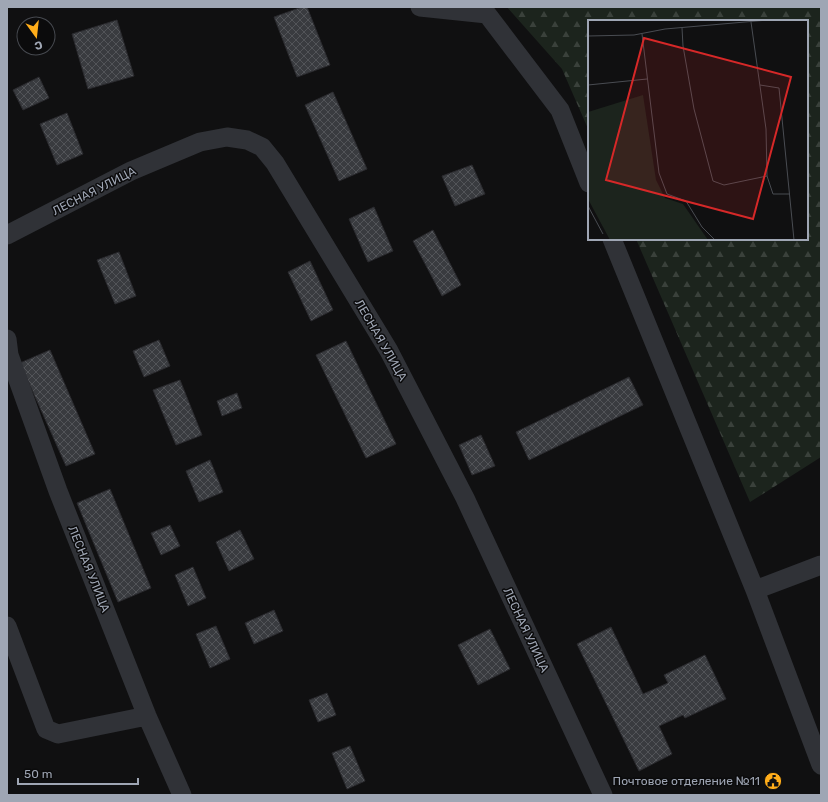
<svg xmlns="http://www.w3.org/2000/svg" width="828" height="802" font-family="Rubik,sans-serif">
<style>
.forest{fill:url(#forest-firs)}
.building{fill:url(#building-cross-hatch);stroke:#2a2a2e}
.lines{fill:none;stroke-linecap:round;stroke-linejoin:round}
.minor{stroke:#303237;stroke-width:19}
.labels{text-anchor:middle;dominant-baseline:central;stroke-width:3;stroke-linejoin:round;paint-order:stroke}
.street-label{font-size:12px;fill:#9fa6b4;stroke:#0b0b0c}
.poi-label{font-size:12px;fill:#9fa6b4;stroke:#0b0b0c;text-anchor:end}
.inset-road{fill:none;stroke:#494c52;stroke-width:1}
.view{fill:#d62828;fill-opacity:0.15;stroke:#d62828;stroke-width:2}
.inset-edge{fill:none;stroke:#9fa6b4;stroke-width:2}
</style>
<defs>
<pattern id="forest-firs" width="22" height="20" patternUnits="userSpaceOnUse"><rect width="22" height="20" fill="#1c241d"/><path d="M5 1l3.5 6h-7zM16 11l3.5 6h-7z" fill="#3a413b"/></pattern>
<pattern id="building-cross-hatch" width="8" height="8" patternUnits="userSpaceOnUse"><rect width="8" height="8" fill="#393b3f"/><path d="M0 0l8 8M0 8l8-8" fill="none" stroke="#525458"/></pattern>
</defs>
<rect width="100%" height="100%" fill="#101011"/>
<path class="forest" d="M507 7H821V457L750 502 636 239H807V21H589V131L562 69Z"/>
<path class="building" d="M302 7H307L330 65 297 77 274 17Z
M117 20 134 76 88 89 72 34Z
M39 77 49 98 23 110 13 90Z
M333 92 367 169 339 181 305 105Z
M67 113 83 154 57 165 40 124Z
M472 165 485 194 455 206 442 176Z
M374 207 393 251 368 262 349 219Z
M433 230 461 285 442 296 413 241Z
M119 252 136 296 115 304 97 260Z
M310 261 333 310 311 321 288 272Z
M159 340 170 366 144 377 133 351Z
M346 341 396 444 366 458 316 355Z
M50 350 95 454 66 466 20 363Z
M629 377 643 405 529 460 516 432Z
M180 380 202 435 176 445 153 390Z
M237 393 242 408 222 416 217 401Z
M481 435 495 466 472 475 459 445Z
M210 460 223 492 199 502 186 471Z
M110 489 151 588 118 602 77 503Z
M170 525 180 546 161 555 151 533Z
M240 530 254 559 229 571 216 542Z
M193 567 206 598 188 606 175 575Z
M274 610 283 631 254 644 245 623Z
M216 626 230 659 210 668 196 634Z
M611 627 643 694 668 683 664 675 705 655 726 699 685 718 683 715 659 726 672 754 639 771 577 644Z
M490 629 510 669 478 685 458 645Z
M327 693 336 715 318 722 309 700Z
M350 746 365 781 347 789 332 753Z"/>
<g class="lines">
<path class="minor" d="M420 7 487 14 560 110 589 183
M7 235 131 171 200 142 227 137 247 140 262 147 275 163 389 351 465 498 603 795
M612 239 755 590 821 765
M7 339 9 355 58 491 147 716 182 795
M755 590 821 565
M7 626 46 729 58 734 147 716"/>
</g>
<defs>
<symbol id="civic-disc" viewBox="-11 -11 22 22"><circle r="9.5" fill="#ffad1a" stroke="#0b0b0c"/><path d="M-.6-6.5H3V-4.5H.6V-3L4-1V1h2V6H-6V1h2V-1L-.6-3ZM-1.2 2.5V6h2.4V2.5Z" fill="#111"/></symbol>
</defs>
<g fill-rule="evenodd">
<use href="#civic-disc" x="763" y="771" width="20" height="20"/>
</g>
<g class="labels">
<g class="street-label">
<text transform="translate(94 191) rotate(-27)">ЛЕСНАЯ УЛИЦА</text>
<text transform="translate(381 340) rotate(60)">ЛЕСНАЯ УЛИЦА</text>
<text transform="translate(89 569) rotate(68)">ЛЕСНАЯ УЛИЦА</text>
<text transform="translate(526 630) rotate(65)">ЛЕСНАЯ УЛИЦА</text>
</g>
<g class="poi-label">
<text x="760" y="781">Почтовое отделение №11</text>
</g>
</g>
<g transform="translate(588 20)">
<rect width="220" height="220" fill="#101011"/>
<path d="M55 75 68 160 77 178 95 184 120 220H22L0 179V92Z" fill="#1c241d"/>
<path class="inset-road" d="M163 2 178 109 179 156 185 174H202M94 8 95 26 106 89 125 161 136 165 179 156M54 14 71 153 79 174 98 181 114 207 127 220M0 16 46 15 77 9 180 0M0 65 59 59M172 65 191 68 206 220M0 186 15 214"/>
<path class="view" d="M56 18 203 57 165 199 18 160Z"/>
<rect width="220" height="220" class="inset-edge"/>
</g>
<rect width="828" height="802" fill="none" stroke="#9fa6b4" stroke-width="16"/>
<g transform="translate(36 36) rotate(165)"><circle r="19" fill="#0b0b0c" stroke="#46494f"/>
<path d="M0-3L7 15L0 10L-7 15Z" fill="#ffad1a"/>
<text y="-6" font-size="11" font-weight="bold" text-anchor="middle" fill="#9fa6b4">С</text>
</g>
<path d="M18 778v6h120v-6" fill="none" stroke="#9fa6b4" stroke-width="2"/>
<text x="24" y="778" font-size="12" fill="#9fa6b4" stroke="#0b0b0c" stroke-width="3" paint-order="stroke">50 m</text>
</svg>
